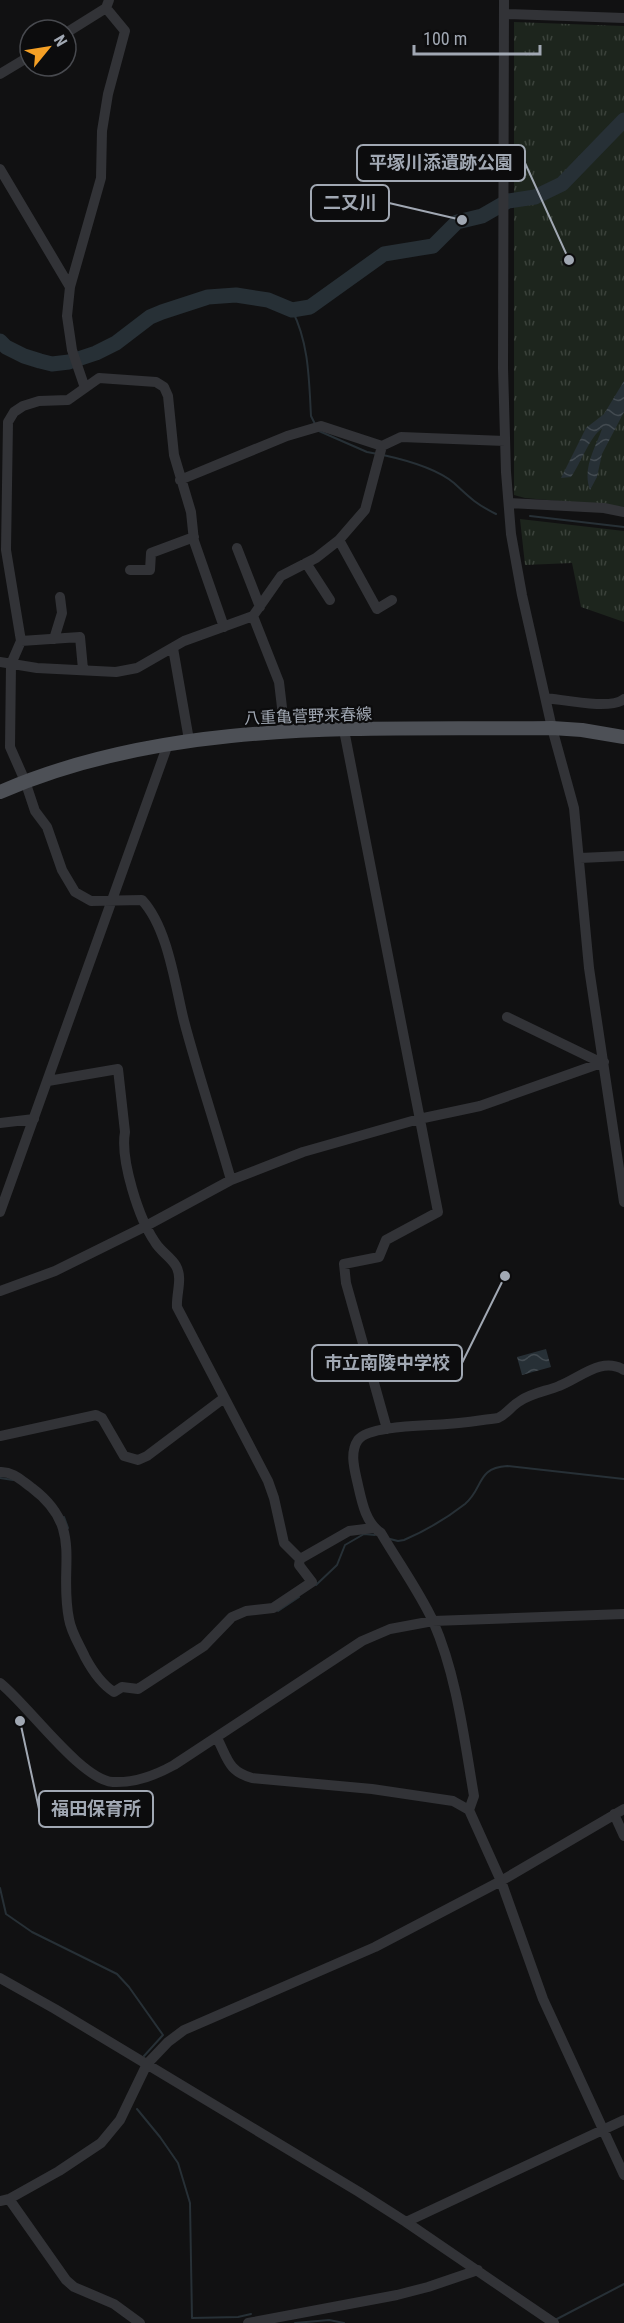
<svg xmlns="http://www.w3.org/2000/svg" width="624" height="2323" font-family="'Roboto Condensed','Noto Sans JP',sans-serif">
<style>
.grass{fill:url(#grass-tufts)}
.water{fill:url(#water-waves)}
.lines{fill:none;stroke-linecap:round;stroke-linejoin:round}
.stream{stroke:#273036;stroke-width:2}
.river{stroke:#273036;stroke-width:15}
.minor{stroke:#323337;stroke-width:10}
.major{stroke:#4d5056;stroke-width:14}
.labels{text-anchor:middle;dominant-baseline:central;stroke-width:4.5;stroke-linejoin:round;paint-order:stroke}
.street-label{font-size:16px;fill:#a1a8b3;stroke:#0c0c0d}
.leader{fill:none;stroke:#a1a8b3;stroke-width:2}
.callout-dot{fill:#a1a8b3;stroke:#0c0c0d;stroke-width:2}
.callout{fill:#0c0c0d;stroke:#a1a8b3;stroke-width:2}
.callout-label{font-size:18px;text-anchor:middle;font-weight:bold;fill:#a1a8b3}
</style>
<defs>
<pattern id="grass-tufts" width="24" height="20" patternUnits="userSpaceOnUse" patternTransform="scale(1.5)"><rect width="24" height="20" fill="#1d251d"/><path d="M3 7l-1-3M5 7V3M7 7l1-3M15 17l-1-3M17 17v-4M19 17l1-3" fill="none" stroke="#3b423b"/></pattern>
<pattern id="water-waves" width="16" height="10" patternUnits="userSpaceOnUse" patternTransform="scale(1.5)"><rect width="16" height="10" fill="#273036"/><path d="M0 5q4-4 8 0t8 0" fill="none" stroke="#434b51"/></pattern>
</defs>
<rect width="100%" height="100%" fill="#111112"/>
<path class="grass" d="M514 22 624 26V507L525 498 514 495Z
M520 519 624 531V622L581 607 572 563 525 565Z"/>
<path class="water" d="M624 381V412L602 454 597 477 590 490C582 468 595 449 602 429 591 434 580 465 571 477L561 478 586 428 604 414Z
M546 1349 551 1367 522 1375 517 1357Z"/>
<g class="lines">
<path class="stream" d="M292 310C309 343 309 380 311 416L315 424
M319 431 367 452 378 454
M383 455C406 460 436 468 454 483 470 498 476 504 496 514
M530 516 624 527
M0 1478 13 1480
M64 1517 68 1528
M390 1539 398 1541 404 1540C425 1531 447 1518 465 1504 484 1488 476 1468 507 1466L624 1479
M316 1585 337 1565 345 1545 364 1534 375 1535
M278 1611 299 1597
M0 1888 6 1914 32 1932 117 1974 129 1987 163 2035 144 2056
M137 2109 160 2137 178 2163 190 2203 192 2318 238 2317 251 2314
M555 2320 624 2284
M295 2323 329 2320 344 2323"/>
<path class="river" d="M0 341 6 347 24 356 40 361 52 364 69 362 96 353 116 343 150 317 162 312 208 297 236 295 268 300 292 310 310 307 384 254 433 246 457 222 482 216 508 201 535 197 562 184 624 120"/>
<path class="minor" d="M504 0 503 368 506 472 511 534 522 595 552 728 574 808 589 968 624 1202
M505 14 624 18
M66 33 106 8 109 0
M0 74 30 56
M0 169 70 287
M85 388 72 350 67 316 70 287 101 178 102 131 108 94 125 31 106 8
M180 480 287 436 321 426 382 446
M509 503 604 508 624 512
M339 540 377 609 392 600
M237 548 260 607
M306 563 330 600
M130 570H150L151 553 194 537
M253 616 279 682 285 733
M224 627 194 541 191 512 174 455 168 396 164 387 156 382 99 378 68 400 39 401 23 406 14 412 8 422 6 550 21 641 11 664 10 747 25 781 35 811 47 827 62 870 75 892 91 901 142 900C168 928 175 985 184 1021 198 1074 216 1127 231 1180
M54 639 62 613 60 597
M21 641 80 637 83 669
M173 648 189 740
M0 662 37 668 116 672 137 668 184 641 253 616 281 576 316 558 339 540 365 510 382 446 401 437 505 441
M546 698C565 700 611 710 624 699
M344 730 438 1212 386 1240 379 1257 344 1264 346 1283 387 1429
M580 858 624 856
M507 1017 602 1063
M48 1081 118 1069 125 1132C120 1160 139 1219 155 1242 160 1251 171 1257 176 1266 183 1278 176 1294 177 1307L268 1481 274 1498 284 1543 300 1559 349 1531 373 1528
M0 1123 34 1119
M0 1212 168 744
M0 1291 55 1271 146 1226 231 1180 303 1152 419 1119 480 1106 604 1062
M0 1436 96 1415 102 1418 124 1456 138 1460 147 1456 224 1398
M0 1472C13 1471 22 1481 32 1488 85 1528 58 1565 69 1619 71 1632 79 1644 85 1657 92 1670 101 1684 114 1692L122 1687 138 1689 204 1646 232 1617 246 1611 273 1608 312 1582 299 1565 300 1559
M0 1683C28 1705 81 1780 113 1782 134 1783 156 1775 174 1765L362 1641 390 1629 433 1621 624 1614
M217 1738C228 1759 228 1771 252 1778L372 1789 453 1801 469 1810 501 1881 543 1999 624 2175
M469 1810 474 1796C464 1738 457 1676 433 1621 419 1591 398 1562 381 1533 366 1523 362 1503 358 1485 355 1471 349 1453 358 1440 369 1425 428 1426 447 1424 464 1423 481 1420 498 1418 507 1414 511 1406 520 1401 531 1393 547 1391 559 1386 580 1378 602 1356 624 1370
M614 1814 624 1836
M0 1978 55 2009 359 2192 406 2222 554 2323
M9 2199 66 2280 74 2287 114 2304 140 2323
M0 2201 9 2199 59 2171 101 2143 120 2120 147 2064 168 2042 184 2030 375 1947 501 1881 624 1809
M406 2222 624 2120
M248 2323 397 2295 428 2287 478 2270"/>
<path class="major" d="M0 792C173 717 367 730 552 728L582 730 624 737"/>
</g>
<g class="labels">
<g class="street-label">
<text transform="translate(308 716) rotate(-2)">八重亀菅野来春線</text>
</g>
</g>
<path class="leader" d="M569 260L525 163M462 220L389 203M505 1276L462 1363M20 1721L39 1809"/>
<g class="callout-dot">
<circle cx="569" cy="260" r="6"/>
<circle cx="462" cy="220" r="6"/>
<circle cx="505" cy="1276" r="6"/>
<circle cx="20" cy="1721" r="6"/>
</g>
<g class="callout">
<rect x="357" y="145" width="168" height="36" rx="6"/>
<rect x="311" y="185" width="78" height="36" rx="6"/>
<rect x="312" y="1345" width="150" height="36" rx="6"/>
<rect x="39" y="1791" width="114" height="36" rx="6"/>
</g>
<g class="callout-label">
<text x="441" y="169">平塚川添遺跡公園</text>
<text x="350" y="209">二又川</text>
<text x="387" y="1369">市立南陵中学校</text>
<text x="96" y="1815">福田保育所</text>
</g>
<g transform="translate(48 48) rotate(60)"><circle r="28" fill="#0c0c0d" stroke="#484a4f" stroke-width="1.5"/>
<path d="M0-4.5L10 22L0 15L-10 22Z" fill="#f5a025"/>
<text y="-9" font-size="16" font-weight="bold" text-anchor="middle" fill="#a1a8b3">N</text>
</g>
<path d="M414 45v9h126v-9" fill="none" stroke="#a1a8b3" stroke-width="3"/>
<text x="423" y="45" font-size="18" fill="#a1a8b3" stroke="#0c0c0d" stroke-width="4.5" paint-order="stroke">100 m</text>
</svg>
